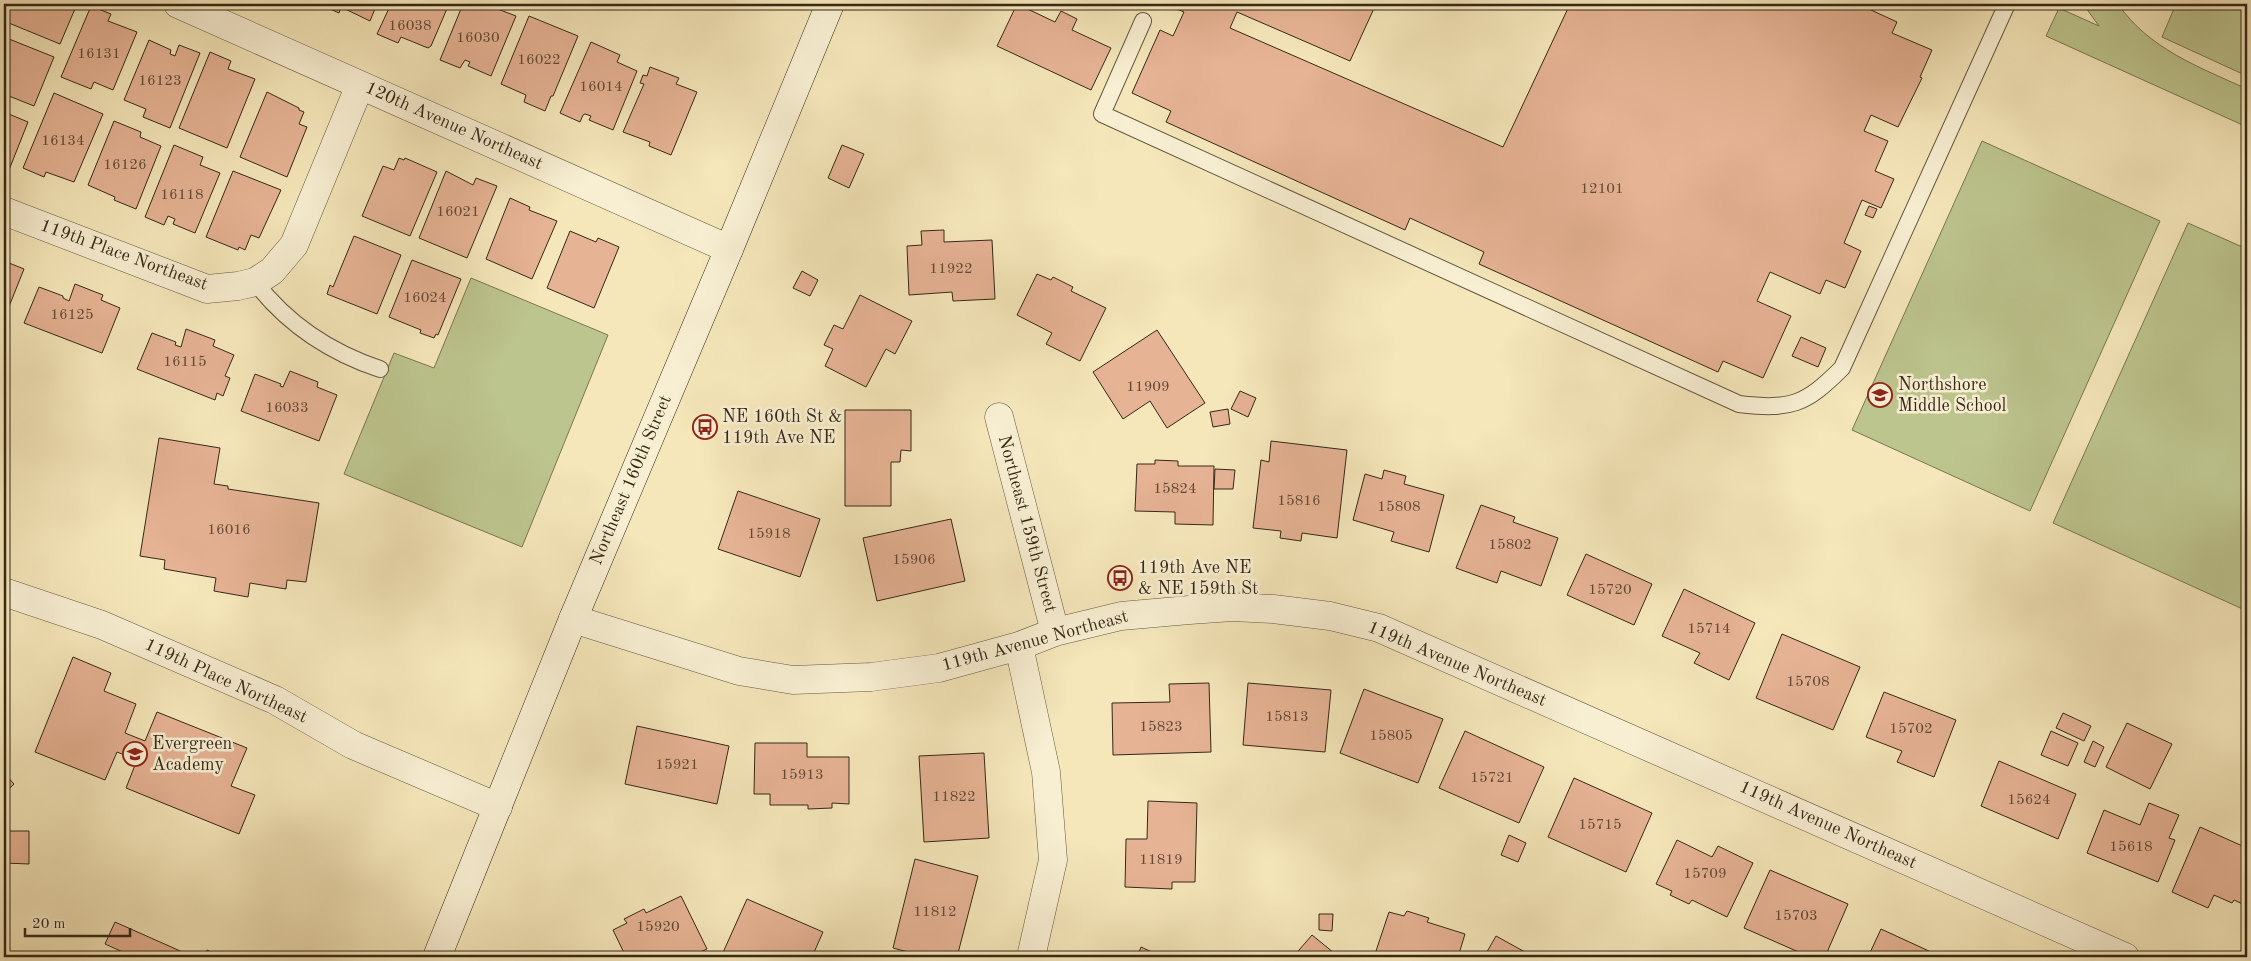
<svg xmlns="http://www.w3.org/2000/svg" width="2251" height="961" font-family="'Old Standard TT',serif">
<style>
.green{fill:#bdc58e;stroke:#797652}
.building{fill:#e6b394;stroke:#352817}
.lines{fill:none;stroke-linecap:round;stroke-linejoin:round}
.service-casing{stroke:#655840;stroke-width:18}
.minor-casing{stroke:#655840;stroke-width:29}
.secondary-casing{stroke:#352817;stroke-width:29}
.service{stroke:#f8efd2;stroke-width:16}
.minor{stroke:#f8efd2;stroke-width:28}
.secondary{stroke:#f8efd2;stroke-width:28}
.labels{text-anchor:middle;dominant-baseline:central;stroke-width:5;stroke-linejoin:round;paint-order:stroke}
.number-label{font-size:15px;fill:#614b36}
.street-label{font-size:18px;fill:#352817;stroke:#f8efd2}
.poi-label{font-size:18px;fill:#352817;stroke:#f8efd2;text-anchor:start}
</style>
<rect width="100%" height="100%" fill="#f5e7ba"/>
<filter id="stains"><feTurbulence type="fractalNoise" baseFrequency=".004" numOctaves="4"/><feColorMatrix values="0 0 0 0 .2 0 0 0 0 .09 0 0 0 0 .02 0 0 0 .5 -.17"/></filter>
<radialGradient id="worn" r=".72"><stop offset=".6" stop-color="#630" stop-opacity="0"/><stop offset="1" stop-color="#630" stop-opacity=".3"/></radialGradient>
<path class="green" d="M2083 4H2118C2149 49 2199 67 2247 89V127L2046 36 2059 8 2099 26Z
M2176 4H2247V76L2162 37Z
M1982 141 2160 221 2030 511 1852 430Z
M2188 223 2247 249V611L2053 523Z
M471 278 608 335 522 547 344 474 394 353 434 368Z"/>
<path class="building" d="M4 4H77L60 44 4 21Z
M319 4H377L370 21 341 7 339 13Z
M391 4H449L431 46 428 48 401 37 398 43 377 34Z
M463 4H497L495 8 516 16 491 76 468 66 470 62 465 60 460 68 440 60Z
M1017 4 1055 22 1061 11 1077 19 1072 30 1111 48 1091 90 997 46Z
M1165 4H1376L1350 61 1237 12 1230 28 1503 147 1570 4H1858L1897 22 1892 33 1932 50 1920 77 1922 78 1898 127 1871 115 1864 131 1888 141 1875 171 1894 179 1881 208 1862 200 1844 243 1861 251 1845 288 1826 280 1820 294 1770 272 1757 301 1791 316 1763 378 1723 361 1718 372 1479 264 1484 252 1410 218 1405 230 1166 122 1171 111 1132 93 1160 30 1173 36 1184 12Z
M91 6 111 14 108 21 137 32 113 90 94 82 91 89 61 77Z
M529 16 578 36 553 96H551L545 111 524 102 526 95 501 84Z
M4 37 54 57 34 106 4 94Z
M149 40 171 50 170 54 175 56 179 45 200 53 170 128 143 117 146 109 124 100Z
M591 42 620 55 617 62 637 71 613 130 589 120 591 116 585 114 583 115 580 122 560 113Z
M210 52 231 61 228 69 255 79 227 148 179 128Z
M650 67 679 78 676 84 697 92 671 155 649 146 650 142 623 132 644 84 640 83 643 75 647 76Z
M267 92 299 108V110L304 112 299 124 307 127 287 177 240 157Z
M54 93 103 114 74 182 46 172 44 177 23 168Z
M4 112 28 122 9 170 4 168Z
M114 121 141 132 140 137 161 146 136 209 114 200 115 197 88 185Z
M174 145 203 157 200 165 220 173 195 233 173 224 175 219 168 216 164 225 145 217Z
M842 145 864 154 849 188 828 178Z
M399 158 404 160 405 158 437 172 410 236 362 216 383 166 394 170Z
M233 171 281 190 259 238 251 235 245 250 239 247 238 250 206 237Z
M446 171 473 185 476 178 497 186 467 258 419 238Z
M510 198 530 207 529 210 557 221 532 279 486 259Z
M1869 206 1877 209 1873 218 1865 215Z
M944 230V242L992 240 995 299 953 301 952 292 909 295 907 246 922 245 921 231Z
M570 231 596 242 598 238 619 247 594 308 547 288Z
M354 236 401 255 377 314 327 294 330 285 333 287Z
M4 255 6 256 4 261 24 269 6 314 4 313Z
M412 260 461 279 438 335 436 334 434 338 420 333 421 330 389 317Z
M802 271 818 280 810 296 793 288Z
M1037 274 1051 280 1053 277 1073 287 1071 291 1106 308 1080 361 1046 344 1052 333 1017 315Z
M75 284 103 295 101 300 120 308 102 353 24 323 39 287 63 296V298L69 301Z
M860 295 912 321 895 354 886 349 866 387 825 366 833 349 824 345 834 325 843 329Z
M186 329 215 340 213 346 234 355 225 376 230 378 223 396 217 393 215 400 137 369 152 333 176 342 175 345 181 347Z
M1157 330 1205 403 1167 428 1150 401 1123 419 1093 372Z
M1801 337 1826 348 1818 367 1792 356Z
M290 371 318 382 317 387 337 395 319 441 241 411 255 374 281 384 280 386 283 387Z
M1240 391 1256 398 1248 417 1231 409Z
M1228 409 1230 424 1213 427 1210 412Z
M845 410H911V451L901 450 900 462H891V506H845Z
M159 438 220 448 214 484 228 486V489L319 503 306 582 287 580 286 589 250 583 248 597 214 591 216 578 164 569 165 560 140 556Z
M1271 441 1347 450 1337 538 1302 533 1301 541 1280 538 1281 531 1253 528 1261 460 1269 462Z
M1155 460 1178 461V466H1214L1213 525 1175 524V512L1135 511 1137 464H1155Z
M1215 469 1235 470 1233 489H1214Z
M1384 470 1406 476 1404 484 1444 495 1429 552 1391 541 1394 532 1353 520 1365 474 1382 479Z
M738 491 820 519 800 577 718 549Z
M1481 505 1515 517 1513 522 1558 538 1541 586 1501 571 1497 583 1456 568Z
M951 519 965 581 877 601 863 538Z
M1586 554 1652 584 1634 625 1567 595Z
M1684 589 1755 623 1729 680 1694 663 1700 653 1662 636Z
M1782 634 1860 667 1833 730 1756 698Z
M73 657 111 673 104 691 136 704 125 733 145 741 157 712 247 748 231 786 255 795 239 834 126 788 137 760 117 752 105 780 35 752Z
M1209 683 1211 752 1113 755 1112 703 1170 702 1169 684Z
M1248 683 1331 690 1325 752 1243 745Z
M1364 689 1443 719 1418 783 1340 753Z
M1884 692 1956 720 1934 777 1897 762 1902 751 1866 737Z
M2063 713 2091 726 2084 741 2056 728Z
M2127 723 2172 744 2150 789 2106 767Z
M637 726 729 746 717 804 625 784Z
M1465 731 1544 767 1519 823 1439 788Z
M2051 731 2078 743 2068 766 2041 755Z
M2093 741 2104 747 2095 767 2084 762Z
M755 743H807V757H849V804L832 803V808L808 809V805H770V794H754Z
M984 753 989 838 924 842 919 756Z
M1999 761 2076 794 2058 839 1981 806Z
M4 773 14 784 4 794Z
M1574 778 1652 813 1626 872 1548 837Z
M1148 801 1197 803 1195 882H1172V889L1125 887 1126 839H1147Z
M2149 803 2179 815 2169 838 2175 840 2158 882 2087 853 2104 810 2140 825Z
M2200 827 2247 848V906L2234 900 2232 903 2214 895 2208 908 2172 892Z
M4 831H29V864L4 863Z
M1509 835 1526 843 1518 862 1501 855Z
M1677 840 1712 857 1718 846 1753 863 1727 917 1692 900 1689 904 1670 895 1672 891 1656 884Z
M915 859 978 876 957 957H927L893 948Z
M1770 870 1848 904 1825 957H1810L1744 928Z
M681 896 707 949 689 957H671L670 955 666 957H626L613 930 627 923 624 919 644 909 646 913Z
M747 899 823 932 812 957H721Z
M1407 911 1429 918 1427 922 1465 934 1458 957H1374L1389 912 1404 916Z
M1319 914H1333L1332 931 1319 930Z
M115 922 187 954 185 957H134L105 944Z
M1881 929 1942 957H1868Z
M1312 935 1339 957H1293Z
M1496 936 1534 957H1484Z
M1141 947 1163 957H1137Z
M207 950 223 957H204Z"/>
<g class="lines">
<defs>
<path id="service" d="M1143 21 1102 114 1739 404C1791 410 1805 405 1842 368L2007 4
M255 282C288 325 329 352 380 369"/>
<path id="minor" d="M178 4 729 249
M4 211 207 289 238 286 255 282 272 271 294 245 360 85
M999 417 1055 632
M4 592 102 625 275 700 353 745 498 807
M573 619 739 671 793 680 871 677 939 668 1019 646 1055 632 1121 616 1189 610 1232 607 1273 609 1330 616 1379 628 2125 957
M1019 646 1046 772 1053 860 1031 957"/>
<path id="secondary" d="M437 957 573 619 729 249 830 4"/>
</defs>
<use href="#service" class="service-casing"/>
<use href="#minor" class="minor-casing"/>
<use href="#secondary" class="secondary-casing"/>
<use href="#service" class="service"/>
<use href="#minor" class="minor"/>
<use href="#secondary" class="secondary"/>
</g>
<defs>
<symbol id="school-ring" viewBox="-11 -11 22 22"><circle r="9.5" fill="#f8efd2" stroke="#8f2418" stroke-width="1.5"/><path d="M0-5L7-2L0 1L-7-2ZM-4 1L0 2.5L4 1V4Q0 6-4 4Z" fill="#8f2418"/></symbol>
<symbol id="bus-ring" viewBox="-11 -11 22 22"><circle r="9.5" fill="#f8efd2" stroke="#8f2418" stroke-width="1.5"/><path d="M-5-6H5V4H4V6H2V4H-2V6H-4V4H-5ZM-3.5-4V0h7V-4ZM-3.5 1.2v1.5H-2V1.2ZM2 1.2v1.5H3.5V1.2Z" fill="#8f2418"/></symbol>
</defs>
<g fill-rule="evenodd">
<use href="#school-ring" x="1866" y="381" width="28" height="28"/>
<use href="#bus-ring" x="691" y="413" width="28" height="28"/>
<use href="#bus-ring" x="1106" y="564" width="28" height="28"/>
<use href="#school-ring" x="121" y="740" width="28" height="28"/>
</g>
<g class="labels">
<g class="number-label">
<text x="410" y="26">16038</text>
<text x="478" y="38">16030</text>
<text x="99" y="54">16131</text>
<text x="539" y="60">16022</text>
<text x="160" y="81">16123</text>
<text x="601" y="87">16014</text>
<text x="63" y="141">16134</text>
<text x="125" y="165">16126</text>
<text x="1602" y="189">12101</text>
<text x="182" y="195">16118</text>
<text x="458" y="212">16021</text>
<text x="951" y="269">11922</text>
<text x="425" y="298">16024</text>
<text x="72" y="315">16125</text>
<text x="185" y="362">16115</text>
<text x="1148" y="387">11909</text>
<text x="287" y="408">16033</text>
<text x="1175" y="489">15824</text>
<text x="1299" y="501">15816</text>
<text x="1399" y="507">15808</text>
<text x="229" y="530">16016</text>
<text x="769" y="534">15918</text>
<text x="1510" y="545">15802</text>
<text x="914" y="560">15906</text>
<text x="1610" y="590">15720</text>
<text x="1709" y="629">15714</text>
<text x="1808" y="682">15708</text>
<text x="1287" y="717">15813</text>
<text x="1161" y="727">15823</text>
<text x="1911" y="729">15702</text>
<text x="1391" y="736">15805</text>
<text x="677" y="765">15921</text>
<text x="802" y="775">15913</text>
<text x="1492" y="778">15721</text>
<text x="954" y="797">11822</text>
<text x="2029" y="800">15624</text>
<text x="1600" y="825">15715</text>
<text x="2131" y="847">15618</text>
<text x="1161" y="860">11819</text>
<text x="1705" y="874">15709</text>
<text x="935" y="912">11812</text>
<text x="1796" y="916">15703</text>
<text x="658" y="927">15920</text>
</g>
<g class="street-label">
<text transform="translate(454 126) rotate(24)">120th Avenue Northeast</text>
<text transform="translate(124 255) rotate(20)">119th Place Northeast</text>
<text transform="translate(631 480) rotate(-67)">Northeast 160th Street</text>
<text transform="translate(1027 524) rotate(75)">Northeast 159th Street</text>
<text transform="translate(1035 641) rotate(-15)">119th Avenue Northeast</text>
<text transform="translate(1457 664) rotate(23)">119th Avenue Northeast</text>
<text transform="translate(226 681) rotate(25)">119th Place Northeast</text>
<text transform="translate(1828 825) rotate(24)">119th Avenue Northeast</text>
</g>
<g class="poi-label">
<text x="1898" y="385">Northshore<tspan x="1898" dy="21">Middle School</tspan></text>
<text x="722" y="417">NE 160th St &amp;<tspan x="722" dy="21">119th Ave NE</tspan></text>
<text x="1138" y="568">119th Ave NE<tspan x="1138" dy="21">&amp; NE 159th St</tspan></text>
<text x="152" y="744">Evergreen<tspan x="152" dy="21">Academy</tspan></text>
</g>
</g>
<rect width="2251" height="961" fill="none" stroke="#f5e7ba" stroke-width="20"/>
<rect x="5" y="5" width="2241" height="951" fill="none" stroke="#352817" stroke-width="2.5"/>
<rect x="10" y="10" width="2231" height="941" fill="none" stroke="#352817"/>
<path d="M25 928v8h105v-8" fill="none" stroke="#352817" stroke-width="2.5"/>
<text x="32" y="928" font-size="15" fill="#352817" stroke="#f8efd2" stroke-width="4" paint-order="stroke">20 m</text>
<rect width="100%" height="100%" filter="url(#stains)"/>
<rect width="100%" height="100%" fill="url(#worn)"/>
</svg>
